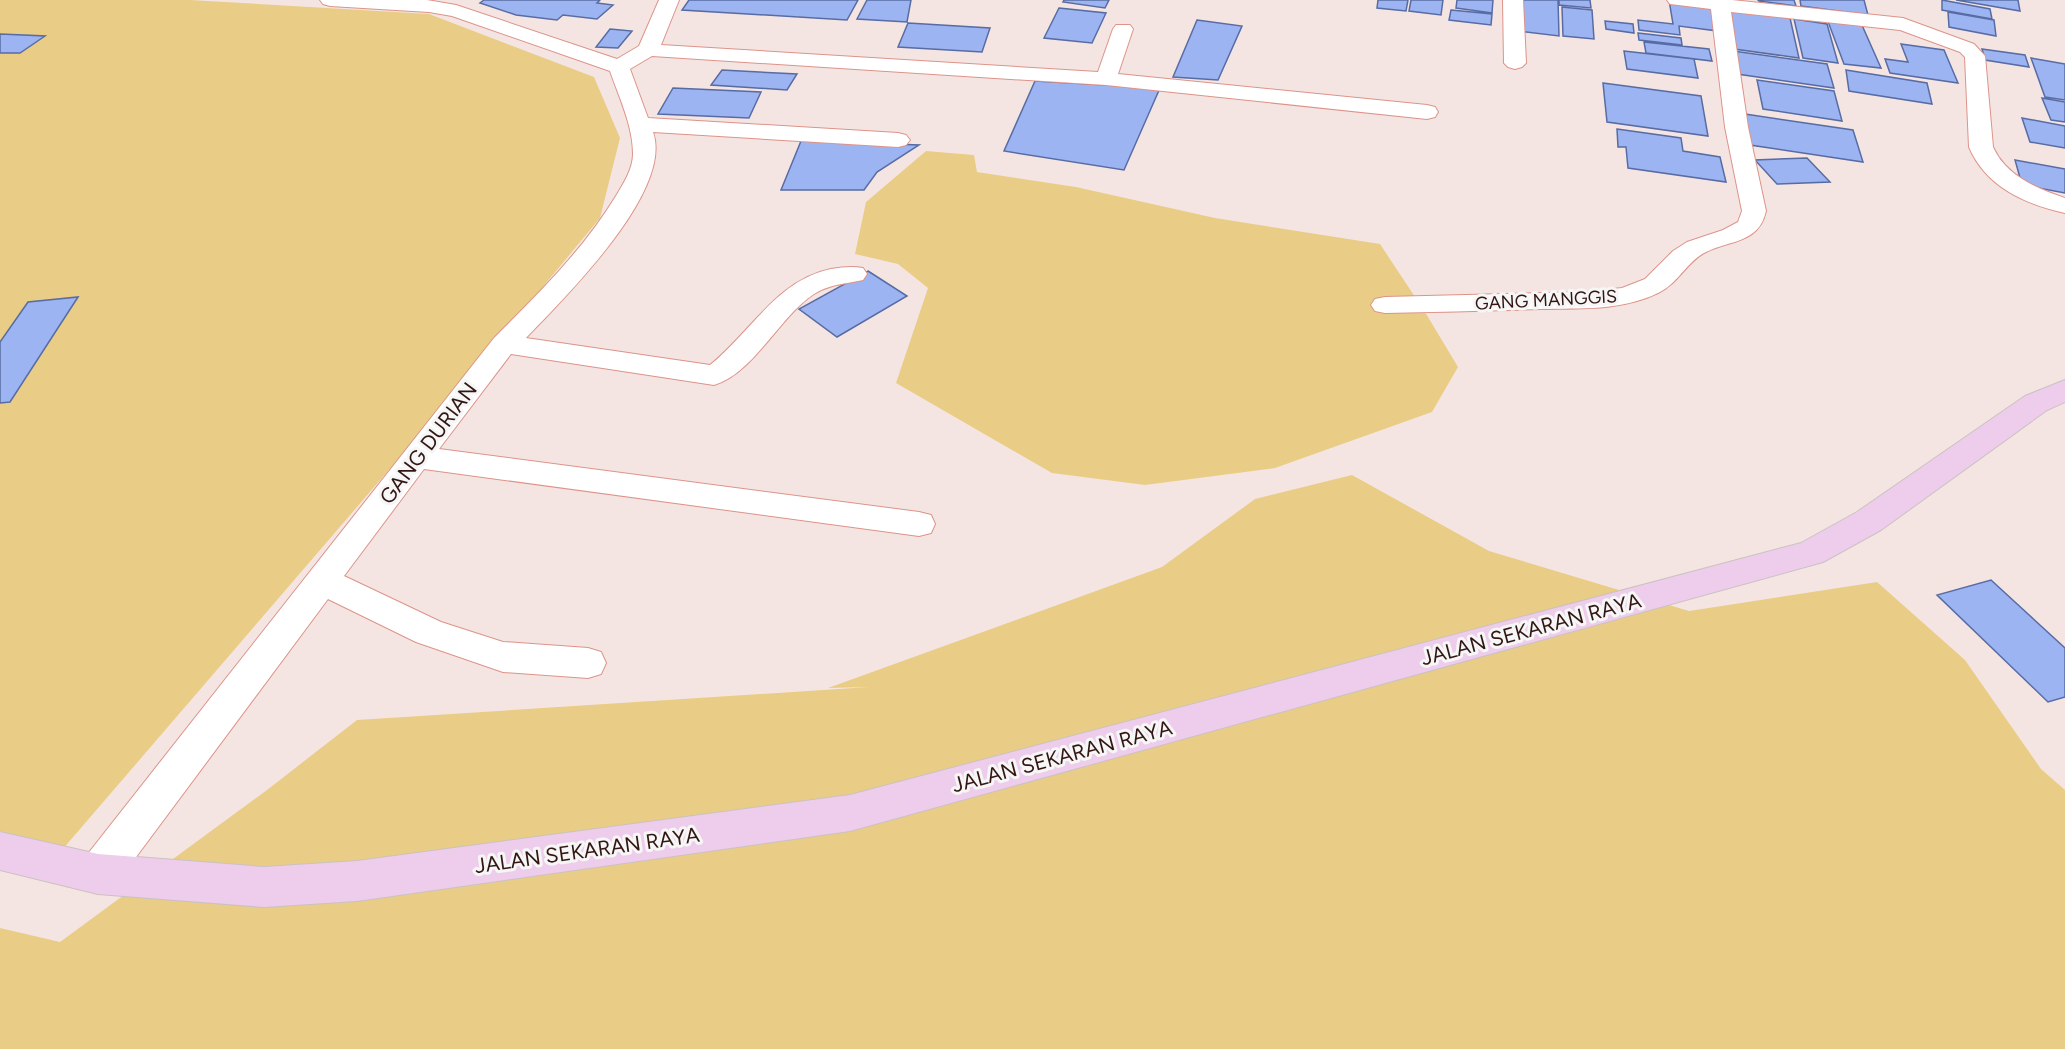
<svg xmlns="http://www.w3.org/2000/svg" width="2065" height="1049" font-family="Figtree,sans-serif">
<style>
.green{fill:#e9cd86}
.building{fill:#9db4f2;stroke:#586ca4;stroke-width:1.5}
.lines{fill:none;stroke-linecap:round;stroke-linejoin:round}
.minor-casing{stroke:#dd9389;stroke-width:2}
.major-casing{stroke:#cac2c2;stroke-width:2}
.minor{fill:#fff;fill-rule:evenodd}
.major{fill:#edcdeb;fill-rule:evenodd}
.labels{text-anchor:middle;dominant-baseline:central;stroke-width:6;stroke-linejoin:round;paint-order:stroke}
.far-street-label{font-size:18px;fill:#321613;stroke:#f6f6f6}
.street-label{font-size:21px;fill:#321613;stroke:#f6f6f6}
</style>
<rect width="100%" height="100%" fill="#f5e5e2"/>
<path class="green" d="M0 0H190L429 14 594 77 620 138 600 218 449 400 62 850 0 831Z
M926 151 974 155 977 172 1076 187 1215 218 1380 244 1425 312 1458 367 1432 412 1275 468 1145 485 1052 473 896 383 928 288 898 264 855 254 866 202Z
M1352 475 1489 551 1689 611 1877 582 1965 660 2041 769 2065 790V1049H0V928L60 942 267 790 357 720 869 687 828 688 1162 567 1255 499Z"/>
<path class="building" d="M484 0H600L597 3 613 5 597 19 563 15 557 20 516 15 480 3Z
M689 0H858L847 20 682 10Z
M867 0H911L907 22 857 19Z
M1064 0H1109L1105 8 1063 2Z
M1378 0H1408L1406 11 1377 8Z
M1411 0H1443L1441 15 1409 11Z
M1457 0H1493L1492 13 1456 8Z
M1518 0H1558L1559 36 1517 31Z
M1559 0H1590L1591 8 1559 5Z
M1669 0 1712 5 1718 31 1679 26 1680 35 1639 30 1638 20 1673 24Z
M1758 0H1794L1796 6 1759 1Z
M1800 0H1864L1868 15 1801 6Z
M1942 0 1990 9 1992 19 1942 10Z
M1956 0H2018L2020 11Z
M1562 7 1592 10 1594 39 1563 36Z
M1059 8 1106 13 1092 43 1044 38Z
M1451 10 1492 14 1491 25 1449 20Z
M1728 10 1790 18 1799 58 1734 49Z
M1948 12 1994 20 1996 36 1949 27Z
M1794 19 1827 24 1838 63 1803 58Z
M1827 19 1861 23 1881 68 1844 64Z
M1197 20 1242 26 1218 80 1173 77Z
M1605 21 1633 24 1634 33 1606 29Z
M908 23 990 28 982 52 898 47Z
M610 29 632 31 618 48 596 47Z
M1638 33 1681 38 1682 45 1639 40Z
M0 34 45 36 20 53H0Z
M1644 42 1709 49 1712 61 1646 53Z
M1901 44 1944 50 1958 83 1890 73 1885 59 1908 62Z
M1982 49 2025 55 2029 67 1985 60Z
M1624 51 1694 59 1698 78 1627 69Z
M1733 51 1827 64 1834 88 1737 74Z
M2031 58 2065 64V100L2045 97Z
M722 70 797 74 787 90 711 85Z
M1846 70 1927 83 1932 104 1849 91Z
M1757 80 1834 91 1842 121 1763 109Z
M1035 81 1160 88 1124 170 1004 151Z
M1603 83 1701 96 1708 136 1607 122Z
M673 88 761 92 749 118 658 114Z
M2042 98 2065 102V122L2051 120Z
M1745 114 1853 130 1863 162 1750 145Z
M2022 118 2065 126V148L2030 142Z
M1617 129 1681 138 1683 151 1720 157 1726 182 1628 168 1626 147H1618Z
M801 141 919 145 877 172 864 190H781Z
M1807 158 1830 182 1777 184 1755 160Z
M2015 160 2065 169V193L2022 185Z
M868 271 907 296 837 337 799 309Z
M78 297 10 402 0 403V342L28 302Z
M1991 580 2065 648V697L2048 702 1937 595Z"/>
<g class="lines">
<defs>
<path id="minor" d="M320 0H427L456 5 617 59 639 46 659 0H679L661 45 1098 72 1113 29 1116 25H1130L1133 29 1118 74 1427 105 1435 107 1438 112 1435 117 1427 119 1106 85 652 56 630 69 648 118 898 133 906 135 910 140 906 145 898 147 653 132C674 191 564 298 526 338L710 365C751 332 777 280 831 269 843 267 852 266 863 268L867 274 863 280C846 284 829 284 814 294 780 316 753 374 714 385L511 354 439 449 919 512 931 515 935 524 931 533 919 536 424 469 344 576 441 622 503 642 588 648 601 652 606 663 601 674 588 678 503 672 416 642 328 599 113 888 98 894 83 888 77 874 83 860 494 338C539 293 583 250 616 196 623 184 633 169 633 154 633 126 619 97 610 71L452 16 429 12 330 6 323 4Z
M1503 0H1523L1526 63 1522 67 1515 69 1508 67 1504 63Z
M1667 0H1732L1903 18 1974 44 1985 56 1993 147C2006 176 2036 188 2065 198V213C2025 204 1986 187 1969 147L1965 57 1960 52 1900 30 1731 12 1748 127 1766 211C1759 243 1731 240 1706 252 1687 261 1678 284 1658 293 1621 311 1580 308 1541 309 1489 311 1437 312 1385 313L1375 311 1371 305 1375 299 1385 297 1585 292 1622 288 1645 279 1673 251 1687 242 1723 230 1738 222 1742 211 1725 127 1711 9 1670 4Z"/>
<path id="major" d="M2065 380V402L2047 410 1881 530 1823 562 850 831 357 901 264 907 98 894 0 870V832L98 854 264 867 357 861 850 795 1801 543 1857 512 2025 396Z"/>
</defs>
<use href="#minor" class="minor-casing"/>
<use href="#major" class="major-casing"/>
<use href="#minor" class="minor"/>
<use href="#major" class="major"/>
</g>
<g class="labels">
<g class="far-street-label">
<text transform="translate(1546 300) rotate(-3)">GANG MANGGIS</text>
</g>
<g class="street-label">
<text transform="translate(428 443) rotate(-53)">GANG DURIAN</text>
<text transform="translate(1531 629) rotate(-15)">JALAN SEKARAN RAYA</text>
<text transform="translate(1062 756) rotate(-15)">JALAN SEKARAN RAYA</text>
<text transform="translate(587 850) rotate(-8)">JALAN SEKARAN RAYA</text>
</g>
</g>
</svg>
